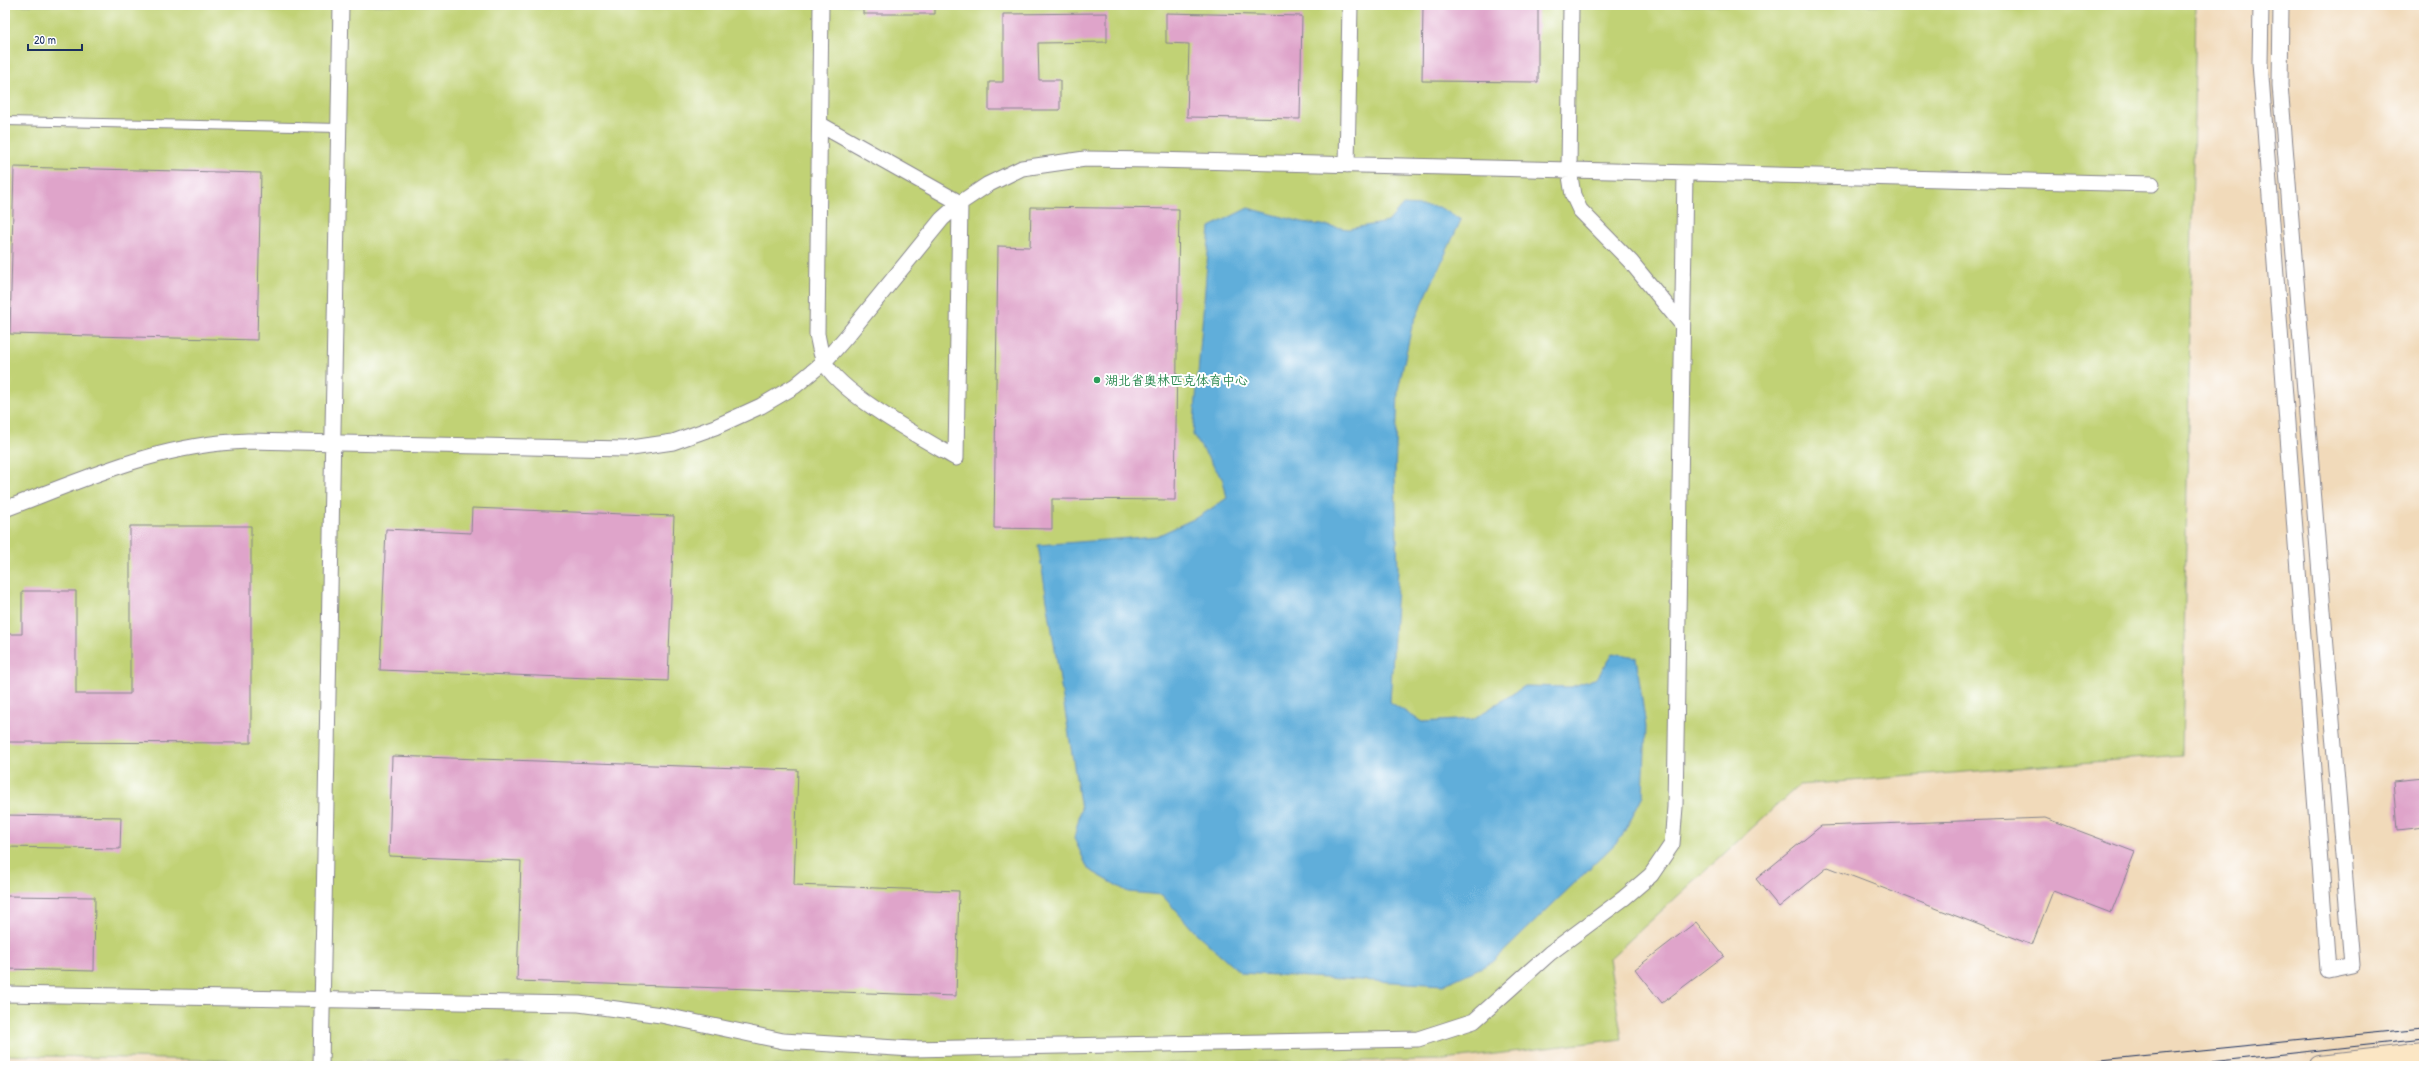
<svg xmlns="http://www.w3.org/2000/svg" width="2429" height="1071" font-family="'Patrick Hand','LXGW WenKai TC',sans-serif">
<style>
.green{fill:#c1d274;stroke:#6e8069}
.water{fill:#61aeda;stroke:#3e6e9c}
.building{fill:#dfa4ca}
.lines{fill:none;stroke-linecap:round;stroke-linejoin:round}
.service-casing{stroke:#86848c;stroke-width:10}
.minor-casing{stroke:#86848c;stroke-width:17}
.secondary-casing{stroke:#86848c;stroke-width:24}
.service{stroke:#fff;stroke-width:8}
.minor{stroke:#fff;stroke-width:15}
.secondary{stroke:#fbe6c4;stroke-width:22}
.tram{stroke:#1b2f5e;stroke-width:1}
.leisure-dot{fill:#2e9e5b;stroke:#fff;stroke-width:1.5}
.labels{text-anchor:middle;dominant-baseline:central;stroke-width:4;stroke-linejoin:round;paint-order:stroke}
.leisure-label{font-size:13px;fill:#27864d;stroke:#fff;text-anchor:start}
</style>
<rect width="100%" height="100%" fill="#fff"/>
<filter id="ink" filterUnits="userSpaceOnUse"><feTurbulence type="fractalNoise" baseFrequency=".025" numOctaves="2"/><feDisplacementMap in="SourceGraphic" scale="8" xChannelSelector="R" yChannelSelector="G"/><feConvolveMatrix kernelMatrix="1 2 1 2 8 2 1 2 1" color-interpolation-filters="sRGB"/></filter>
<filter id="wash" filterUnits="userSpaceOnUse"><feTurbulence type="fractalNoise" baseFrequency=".012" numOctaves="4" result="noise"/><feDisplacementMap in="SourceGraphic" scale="16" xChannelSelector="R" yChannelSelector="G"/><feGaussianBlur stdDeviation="0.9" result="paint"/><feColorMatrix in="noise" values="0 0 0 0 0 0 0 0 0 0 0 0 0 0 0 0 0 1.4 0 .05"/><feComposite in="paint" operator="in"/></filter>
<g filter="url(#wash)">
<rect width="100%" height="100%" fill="#f1daba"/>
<path class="green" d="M5 5H2196L2182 755 1799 785 1609 959 1622 1039 1444 1060 963 1066H691L206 1060 5 1055Z"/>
<path class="water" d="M1403 205 1439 207 1461 220 1412 326 1398 390 1395 476 1398 570 1390 702 1422 722 1473 719 1525 686 1571 687 1597 678 1613 653 1636 657 1646 727 1643 795 1621 838 1493 962 1443 985 1241 973 1195 932 1162 895 1128 892 1088 869 1074 838 1081 809 1038 545 1157 536 1200 516 1227 498 1223 480 1193 435 1210 227 1248 208 1302 222 1348 229 1388 222Z"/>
<g id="blocks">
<path class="building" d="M863 5H935V14H863Z
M1423 5H1538V82L1422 81Z
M1107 13V42L1038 43 1039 80H1060V110H989V82H1003V14Z
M1166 13 1302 16 1300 119 1187 117 1189 44 1166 43Z
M14 167 261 173 257 340 10 334Z
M1031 207 1179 209 1175 500 1052 499V529L994 528 998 246 1030 247Z
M472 508 674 516 668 681 380 670 386 529 471 533Z
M130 526H251V743L5 742V634H22V591H76V694H130Z
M392 756 798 770 794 885 959 891 956 996 517 981 521 861 389 856Z
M2424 778V827L2397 830 2393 781Z
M5 815 121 817 120 849 5 847Z
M2045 818 2135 852 2111 913 2053 891 2032 945 1828 867 1779 907 1756 879 1821 826Z
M5 896 95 897 94 971 5 969Z
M1696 922 1724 956 1662 1003 1635 969Z"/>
</g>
</g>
<g filter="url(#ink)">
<use href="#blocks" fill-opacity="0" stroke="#86848c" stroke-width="1"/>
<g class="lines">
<defs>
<path id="service" d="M5 121 339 128"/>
<path id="minor" d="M821 5 817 334C819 343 820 353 824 361 837 392 925 440 956 458
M1571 5 1569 170 1573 195 1580 210 1631 262 1681 323
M2261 5 2260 63 2328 970 2352 965 2280 85 2281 5
M821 125 960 203 956 458
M1347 165 1350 5
M5 509C87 478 159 444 248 441L625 449 673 442 715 427 761 406 795 386 824 362 846 337 942 219 960 203 987 185 1022 168 1085 159 1152 160 2152 184
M5 994 579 1004 661 1015 783 1041 912 1049 1418 1039 1474 1021 1550 953 1624 898 1651 875 1672 844 1675 807 1685 173
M321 1066 341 5"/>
<path id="secondary" d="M2322 1066 2424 1054"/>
</defs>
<use href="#service" class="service-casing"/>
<use href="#minor" class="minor-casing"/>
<use href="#secondary" class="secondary-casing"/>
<use href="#service" class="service"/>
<use href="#minor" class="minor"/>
<use href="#secondary" class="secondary"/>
<path class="tram" d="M2040 1066 2424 1028
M2173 1066 2424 1039"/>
</g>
</g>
<circle class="leisure-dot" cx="1097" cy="380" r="4"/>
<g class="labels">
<g class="leisure-label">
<text x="1105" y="380">湖北省奥林匹克体育中心</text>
</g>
</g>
<rect width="2429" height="1071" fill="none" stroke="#fff" stroke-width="20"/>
<path d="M28 44v6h54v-6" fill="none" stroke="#1b2f5e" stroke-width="2"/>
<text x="34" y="44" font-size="12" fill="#1b2f5e" stroke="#ffffff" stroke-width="3" paint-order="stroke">20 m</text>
</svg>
